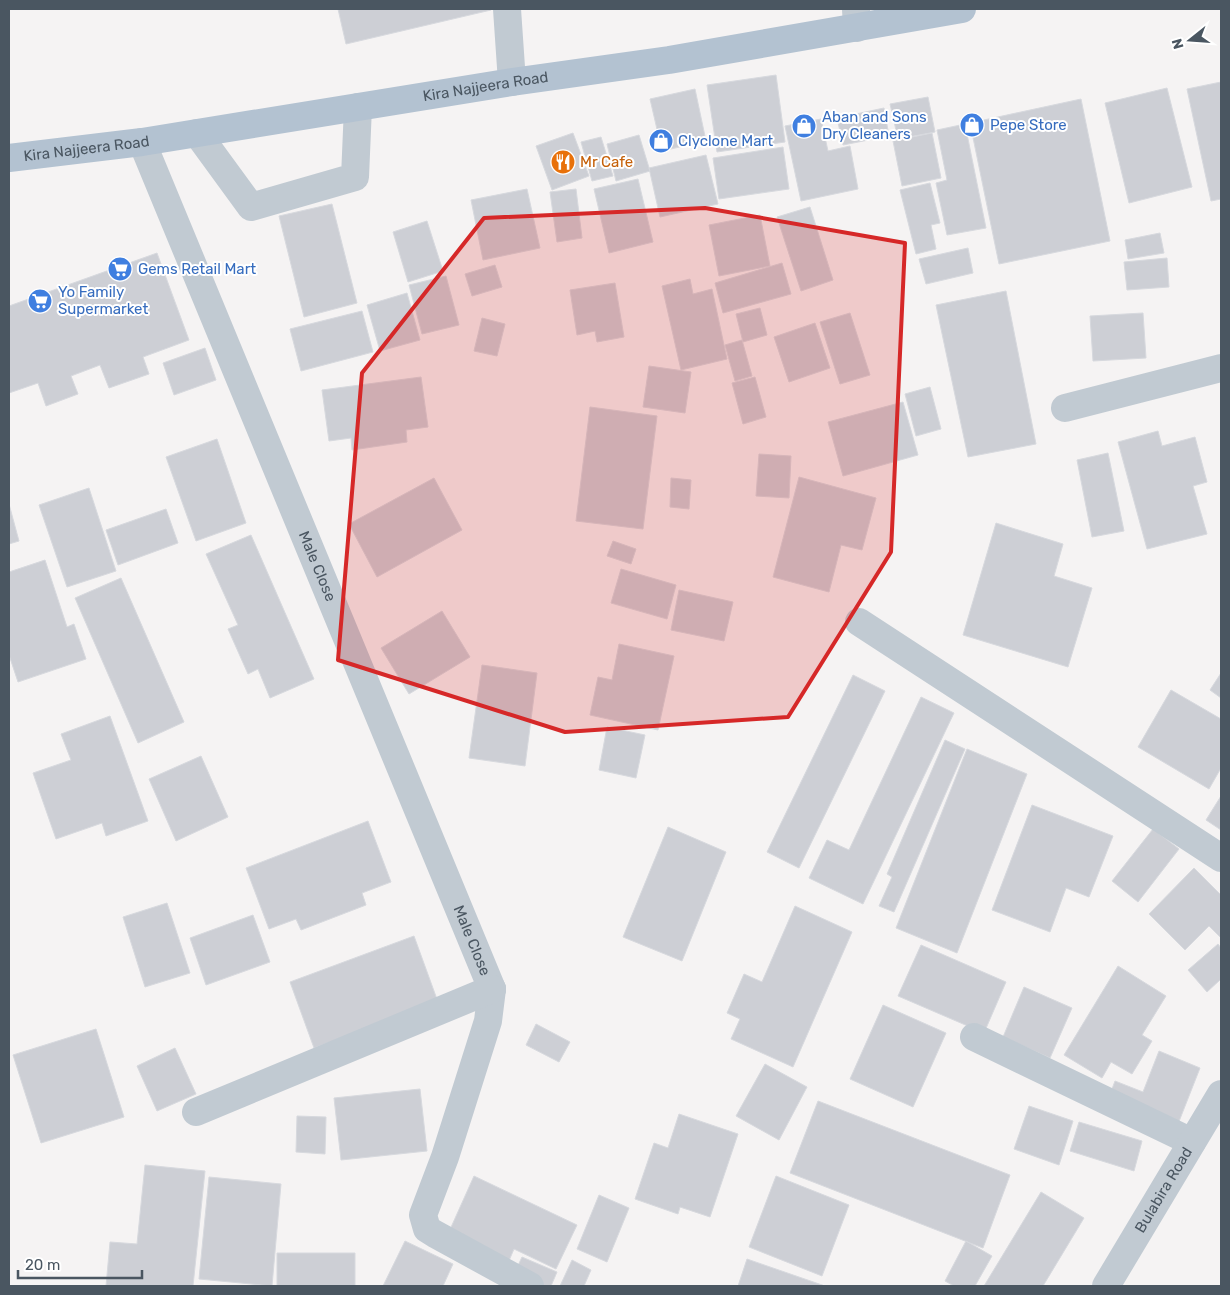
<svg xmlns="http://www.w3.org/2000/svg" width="1230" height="1295" font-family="Rubik,sans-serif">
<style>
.building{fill:#cdcfd5;stroke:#d7d9de}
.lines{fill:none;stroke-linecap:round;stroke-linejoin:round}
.minor{stroke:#c1cad2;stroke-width:28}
.major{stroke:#b3c2d1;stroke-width:28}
.marked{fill:#d62828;fill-opacity:0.2;stroke:#d62828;stroke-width:4;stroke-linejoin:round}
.labels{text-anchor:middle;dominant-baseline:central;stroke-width:4;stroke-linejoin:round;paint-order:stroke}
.street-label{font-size:15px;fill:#4a5661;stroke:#fff}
.shop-label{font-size:15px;fill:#366cbe;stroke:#fff;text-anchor:start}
.food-label{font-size:15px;fill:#c56008;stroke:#fff;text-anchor:start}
</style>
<rect width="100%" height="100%" fill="#f5f3f3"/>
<path class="building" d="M338 9H491V10L346 44Z
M776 75 785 142 717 152 707 85Z
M1221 82V199L1211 201 1187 89Z
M1167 88 1192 187 1129 203 1105 103Z
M695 89 706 141 662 151 650 99Z
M928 97 935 132 898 139 890 104Z
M1081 99 1110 241 999 264 970 123Z
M884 108 889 136 843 145 837 118Z
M821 119 828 151 850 146 858 189 801 201 785 126Z
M965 124 986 228 947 235 936 183 947 180 937 130Z
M573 133 589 176 552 190 536 146Z
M932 133 941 178 902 186 893 141Z
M639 135 650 171 616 181 607 144Z
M601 137 613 176 592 181 581 142Z
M783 147 789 189 719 199 713 158Z
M706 155 718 204 660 217 649 168Z
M638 179 653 242 609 253 594 189Z
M930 183 940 223 931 225 936 249 916 254 900 190Z
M527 189 540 248 483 260 471 200Z
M576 189 582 238 557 242 550 192Z
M332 204 357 303 304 317 279 216Z
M810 207 833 280 801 291 777 217Z
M760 215 770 266 719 276 709 225Z
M427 221 443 271 408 282 393 232Z
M1160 233 1164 253 1128 259 1125 240Z
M968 248 973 273 926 284 919 259Z
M157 253 189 340 143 357 149 374 109 388 100 365 71 376 78 394 46 406 38 383 9 393V306Z
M1167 258 1169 287 1127 290 1124 262Z
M782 263 791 294 723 313 715 283Z
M495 265 502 287 472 296 465 274Z
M446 276 459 325 422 334 409 285Z
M690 279 693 294 712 289 727 359 681 370 662 286Z
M615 283 624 337 597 342 595 331 577 335 570 290Z
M1006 291 1036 444 968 457 936 305Z
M407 293 420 340 380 351 367 305Z
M760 308 767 335 743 342 736 314Z
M362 311 373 352 301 371 290 329Z
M850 313 870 375 840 384 820 322Z
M1143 313 1146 358 1093 361 1090 316Z
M482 318 505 324 497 356 474 351Z
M815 323 830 368 789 382 774 337Z
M742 340 752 376 735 381 725 345Z
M205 348 216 380 174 395 163 363Z
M649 366 691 372 685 413 643 407Z
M421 377 428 427 406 430 407 442 352 450 351 438 329 441 322 390Z
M755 377 766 417 743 424 732 383Z
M930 387 941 429 916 436 905 394Z
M903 402 918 455 843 476 828 422Z
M590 407 657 416 643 529 576 521Z
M1158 431 1162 446 1195 437 1207 482 1193 486 1207 534 1147 549 1118 442Z
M217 439 246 523 196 541 166 457Z
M1108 453 1124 531 1092 537 1077 460Z
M759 454 791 456 789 498 756 496Z
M799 477 876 498 862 550 841 545 829 592 773 577Z
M434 478 462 530 377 577 349 524Z
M671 478 691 480 689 509 670 507Z
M89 488 116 571 67 587 39 505Z
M9 504 19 541 9 544Z
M166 509 178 543 118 565 106 530Z
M996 523 1063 544 1054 576 1092 588 1068 667 963 635Z
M251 535 314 679 270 698 258 669 248 674 228 629 238 625 206 554Z
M613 541 636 549 631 564 607 556Z
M45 560 67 627 74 624 86 659 18 682 9 655V572Z
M621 569 676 585 667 619 611 603Z
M121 578 184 722 138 743 75 598Z
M679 590 733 602 724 641 671 630Z
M442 611 470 657 409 694 381 648Z
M619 644 674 656 658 730 590 715 598 677 612 680Z
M482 665 537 673 525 766 469 758Z
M1221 673V698L1210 690Z
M853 675 885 691 799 868 767 852Z
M1171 690 1221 719V768L1209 789 1138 747Z
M921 697 954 713 863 904 809 878 827 840 849 850Z
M110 716 148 821 106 836 102 823 56 839 33 773 71 760 61 734Z
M607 727 645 735 636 778 599 770Z
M945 740 965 749 894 912 879 906 892 877 887 874Z
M967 749 1027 774 957 953 896 928Z
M201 756 228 817 176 841 149 779Z
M1221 796V830L1206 820Z
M1032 805 1113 836 1089 897 1066 888 1050 932 992 910Z
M368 821 391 882 362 893 366 905 301 930 296 919 269 929 246 868Z
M668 827 726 852 682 961 623 937Z
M1153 829 1179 849 1138 902 1112 881Z
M1194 868 1221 895V938L1209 926 1185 950 1149 914Z
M167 903 190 973 145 987 123 917Z
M795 906 852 932 793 1067 731 1039 740 1019 727 1013 744 974 762 982Z
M253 915 270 962 206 985 190 938Z
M414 936 438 1002 314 1048 290 982Z
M1218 944 1221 948V979L1207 992 1188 970Z
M921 945 1006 982 984 1033 898 996Z
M1118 966 1166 996 1142 1035 1152 1041 1132 1074 1111 1062 1102 1078 1064 1055Z
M1024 987 1072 1008 1050 1058 1003 1037Z
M883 1005 946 1033 913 1107 850 1079Z
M536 1024 570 1042 559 1062 526 1045Z
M96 1029 124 1117 41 1143 13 1055Z
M175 1048 196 1094 157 1111 137 1066Z
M1159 1051 1200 1068 1178 1124 1109 1097 1115 1081 1143 1092Z
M765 1064 807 1087 779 1140 736 1116Z
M420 1089 427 1151 341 1160 334 1098Z
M818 1101 1010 1175 983 1248 790 1173Z
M1029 1106 1073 1121 1059 1165 1014 1149Z
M679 1114 738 1134 710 1217 680 1207 678 1214 635 1199 654 1143 668 1148Z
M297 1116 326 1117 325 1154 296 1152Z
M1079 1122 1142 1141 1134 1171 1070 1151Z
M145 1165 205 1171 193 1286H106L110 1242 137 1244Z
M474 1176 577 1225 556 1269 514 1249 508 1263 448 1234Z
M776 1176 849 1205 822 1276 749 1247Z
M209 1177 281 1184 272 1286 199 1279Z
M1041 1192 1084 1218 1043 1286H984Z
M599 1195 629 1208 607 1262 577 1249Z
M405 1241 453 1264 443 1286H383Z
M966 1241 992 1256 975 1286H954L945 1281Z
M277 1253H355V1286H277Z
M522 1257 557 1272 551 1286H541L514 1274Z
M747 1259 825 1286H738Z
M572 1260 591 1270 584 1286H560Z"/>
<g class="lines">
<g class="minor">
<path d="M507 9 512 82"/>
<path d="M856 9 857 28"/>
<path d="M197 133 251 207 355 177 358 107"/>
<path id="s1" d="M142 142 492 989"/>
<path d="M1065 408 1221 368"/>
<path d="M859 622 1221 858"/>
<path d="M492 989 488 1021 445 1157 423 1215 427 1229 435 1234 530 1286"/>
<path d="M974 1037 1192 1142"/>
<path d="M196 1112 492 989"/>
<path id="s2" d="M1106 1286 1221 1094"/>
</g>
<path class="major" id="s3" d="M9 158 142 142 512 82 669 60 962 9"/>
</g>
<path class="marked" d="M705 208 905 243 891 552 788 717 565 732 338 660 362 373 484 218Z"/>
<defs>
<symbol id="shop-disc" viewBox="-11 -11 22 22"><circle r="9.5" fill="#3f7fe0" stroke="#fff"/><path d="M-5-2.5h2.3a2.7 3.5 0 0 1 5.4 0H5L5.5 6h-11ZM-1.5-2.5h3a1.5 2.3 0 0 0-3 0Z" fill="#fff"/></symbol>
<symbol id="restaurant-disc" viewBox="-11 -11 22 22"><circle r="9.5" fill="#e8710a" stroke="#fff"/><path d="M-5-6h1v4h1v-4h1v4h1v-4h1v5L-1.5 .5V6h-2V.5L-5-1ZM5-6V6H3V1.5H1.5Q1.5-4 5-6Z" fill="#fff"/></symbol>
<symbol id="supermarket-disc" viewBox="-11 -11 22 22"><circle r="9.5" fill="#3f7fe0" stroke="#fff"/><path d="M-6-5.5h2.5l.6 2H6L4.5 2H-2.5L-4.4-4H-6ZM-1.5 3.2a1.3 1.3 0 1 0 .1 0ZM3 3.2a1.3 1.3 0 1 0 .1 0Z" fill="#fff"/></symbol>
</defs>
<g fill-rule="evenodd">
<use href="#shop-disc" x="958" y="111" width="28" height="28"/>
<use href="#shop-disc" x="790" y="112" width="28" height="28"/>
<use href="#shop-disc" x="647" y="127" width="28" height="28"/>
<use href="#restaurant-disc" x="549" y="148" width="28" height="28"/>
<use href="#supermarket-disc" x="106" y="255" width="28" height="28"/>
<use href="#supermarket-disc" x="26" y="287" width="28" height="28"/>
</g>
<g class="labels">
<g class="street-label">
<text stroke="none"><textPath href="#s3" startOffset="482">Kira Najjeera Road</textPath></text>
<text stroke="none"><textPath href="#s3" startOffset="78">Kira Najjeera Road</textPath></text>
<text stroke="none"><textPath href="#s1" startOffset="459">Male Close</textPath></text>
<text stroke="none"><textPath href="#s1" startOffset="864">Male Close</textPath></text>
<text stroke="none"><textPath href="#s2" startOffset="112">Bulabira Road</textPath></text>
</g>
<g class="shop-label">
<text x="822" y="117">Aban and Sons<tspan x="822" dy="17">Dry Cleaners</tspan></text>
<text x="990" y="125">Pepe Store</text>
<text x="678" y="141">Clyclone Mart</text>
<text x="138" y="269">Gems Retail Mart</text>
<text x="58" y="292">Yo Family<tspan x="58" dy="17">Supermarket</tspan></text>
</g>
<g class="food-label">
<text x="580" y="162">Mr Cafe</text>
</g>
</g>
<rect width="1230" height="1295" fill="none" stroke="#4a5661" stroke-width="20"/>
<g transform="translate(1190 40) rotate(253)" stroke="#ffffff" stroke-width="4" paint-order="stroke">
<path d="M0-4L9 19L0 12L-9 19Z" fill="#4a5661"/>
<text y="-8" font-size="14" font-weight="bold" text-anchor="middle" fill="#4a5661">N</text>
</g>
<path d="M18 1270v8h124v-8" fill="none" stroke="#4a5661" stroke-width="2.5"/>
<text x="25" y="1270" font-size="15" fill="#4a5661" stroke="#ffffff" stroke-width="4" paint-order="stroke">20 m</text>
</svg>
